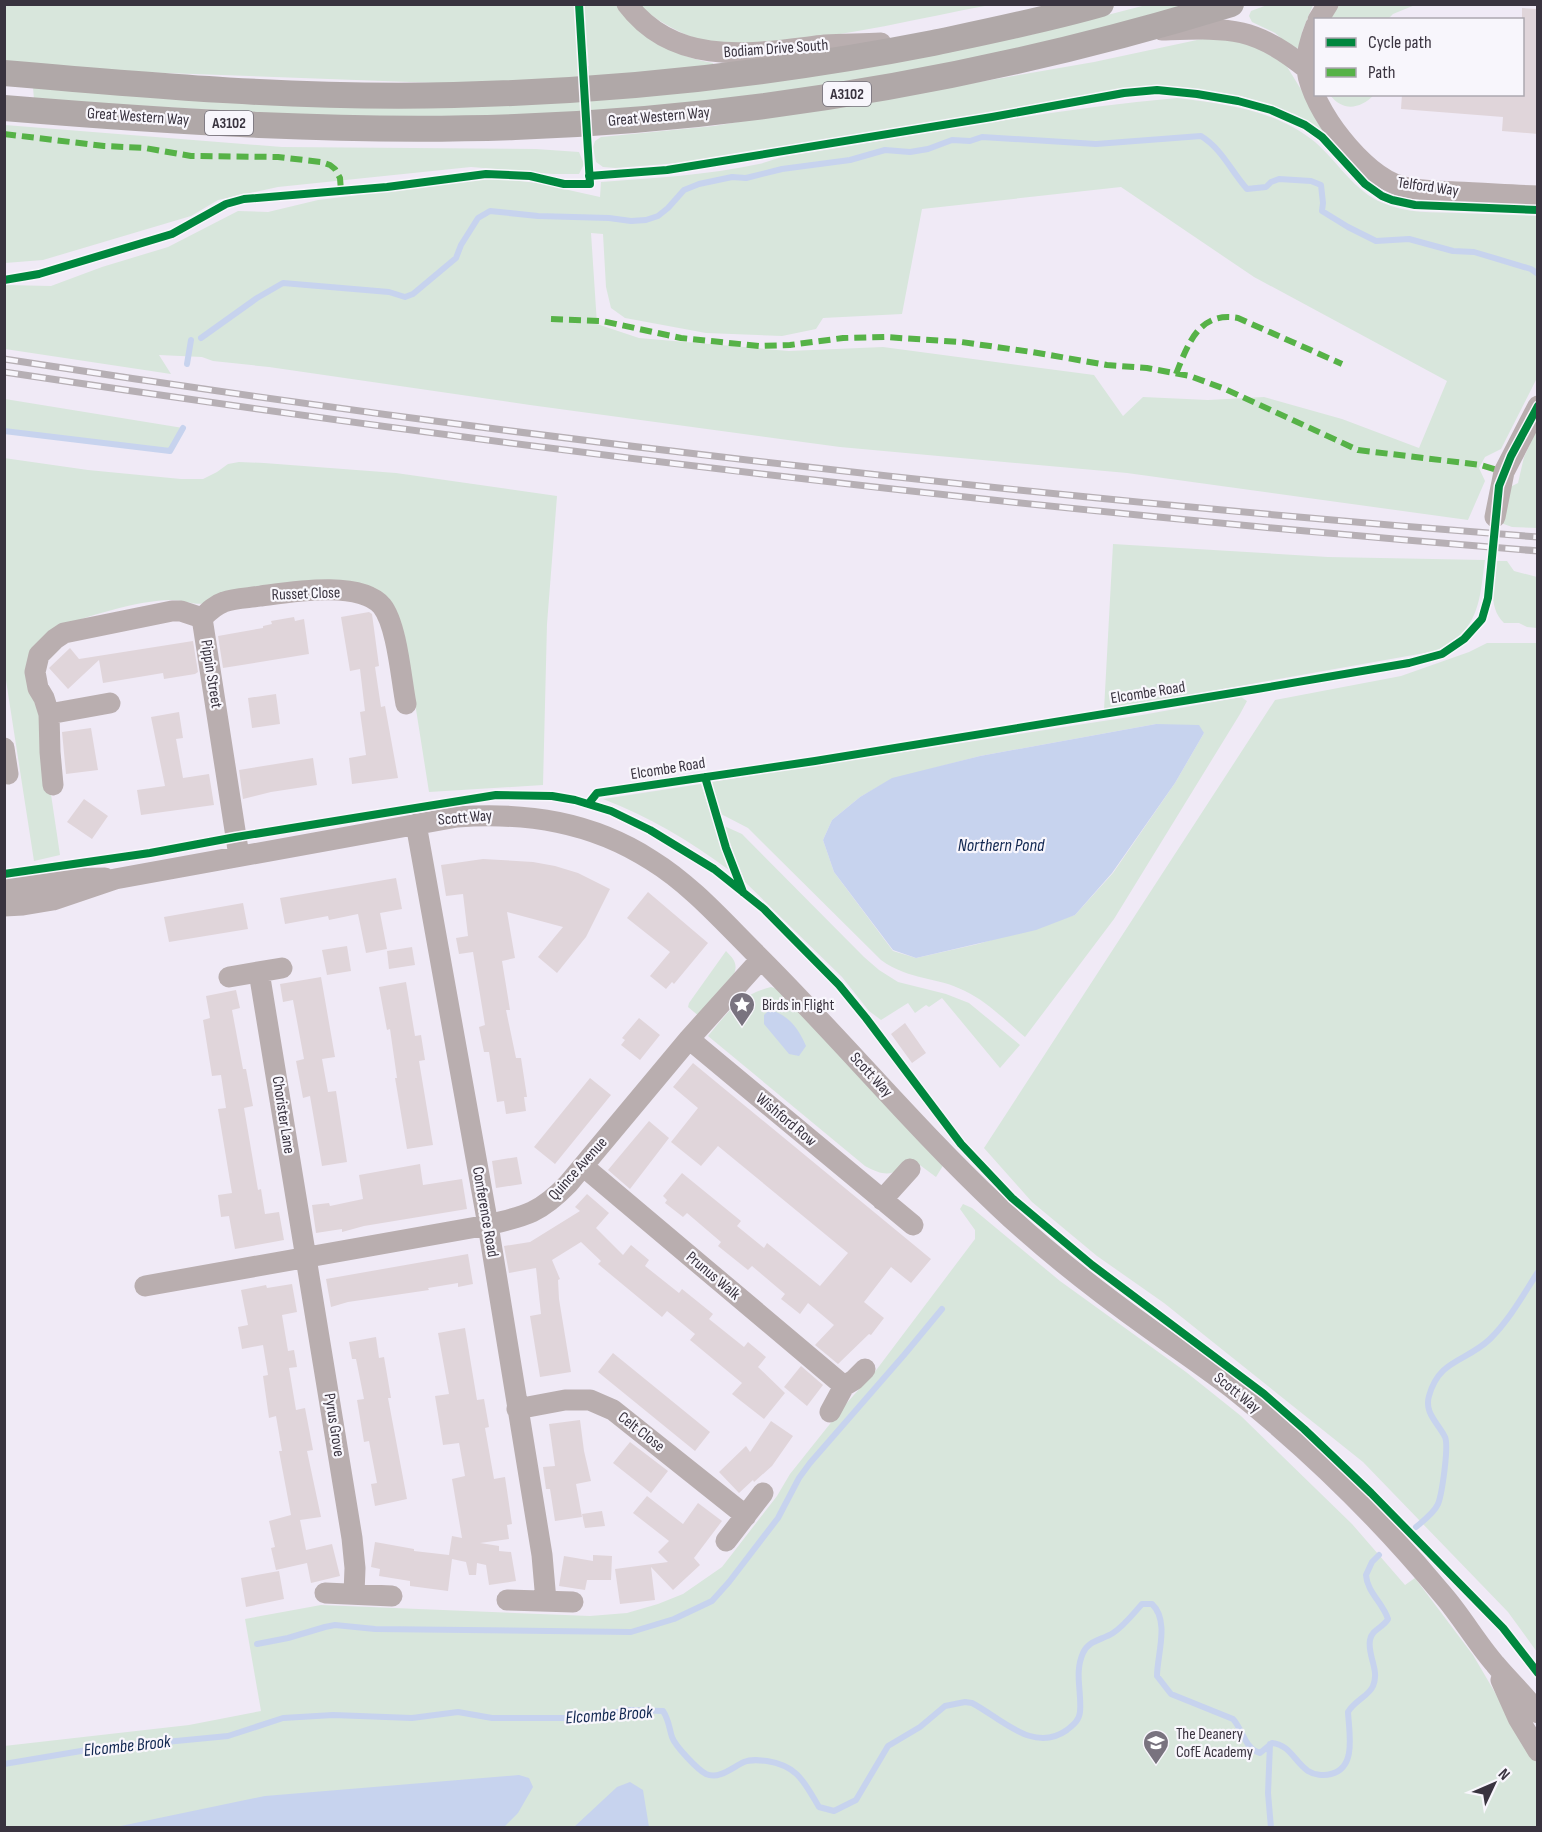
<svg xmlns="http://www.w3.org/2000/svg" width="1542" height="1832" font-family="'Sofia Sans Condensed',sans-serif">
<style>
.green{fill:#d8e6dc;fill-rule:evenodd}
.water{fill:#c7d3ee}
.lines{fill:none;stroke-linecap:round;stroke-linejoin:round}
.stream{stroke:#c7d3ee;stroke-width:6}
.building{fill:#e0d5da}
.minor{stroke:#b9aeaf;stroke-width:21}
.major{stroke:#b0a8a8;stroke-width:26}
.rail-casing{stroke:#b6afb4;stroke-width:7}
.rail{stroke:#f8f6fc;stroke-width:4.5;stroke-dasharray:14;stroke-linecap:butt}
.quiet{stroke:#56b247;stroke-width:6;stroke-dasharray:12 6;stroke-linecap:butt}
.cycleway-casing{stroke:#f8f6fc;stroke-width:11}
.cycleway{stroke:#00873e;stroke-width:8}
.labels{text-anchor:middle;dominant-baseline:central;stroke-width:4.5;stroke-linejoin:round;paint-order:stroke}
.shield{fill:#f8f6fc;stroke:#726e78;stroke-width:1.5}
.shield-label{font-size:15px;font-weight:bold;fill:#39333f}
.street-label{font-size:16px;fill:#39333f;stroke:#f8f6fc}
.poi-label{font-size:16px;fill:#39333f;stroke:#f8f6fc;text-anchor:start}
.water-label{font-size:18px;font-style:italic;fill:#112751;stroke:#f8f6fc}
</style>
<rect width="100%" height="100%" fill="#f0eaf6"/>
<path class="green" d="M575 4 579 67 589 66 583 5 615 4C641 37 672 56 713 63L714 67 643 74 464 84 137 72 5 62V5Z
M638 5H990C920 18 849 36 778 42 764 43 748 46 733 45 697 44 665 27 638 5Z
M1146 5H1196L1025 49 816 88 635 109 494 117H339L34 100 33 87 377 106 1030 35Z
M1267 5H1313L1302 32 1300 47 1294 49 1275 33 1252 22 1249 16 1251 11Z
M1335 5H1415L1393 14 1388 19 1325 20Z
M1211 37 1248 42 1286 65 1329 135 1295 114 1241 96 1208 91 1152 86 986 115 801 143 705 161 615 168 603 167 596 162 593 147 595 141 601 137 714 126 892 97 1094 62Z
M1330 95H1374C1360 109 1343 112 1330 95Z
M1177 98C1224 104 1277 110 1315 142 1337 161 1355 192 1383 203 1408 214 1433 212 1459 213 1485 214 1511 215 1537 216V378L1501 449 1485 457 1479 468 1485 481 1468 520 1127 473 840 447 530 405 269 367 213 361 202 357 159 355 171 374 5 349V285L51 286 102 267 168 247 238 211 268 212 318 200 496 178 537 183 600 197 601 182C654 178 707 175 759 164 771 161 782 156 794 155 921 135 1049 109 1177 98ZM1121 187 1254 277 1447 381 1419 448 1342 419 1264 397 1208 400 1143 397 1123 416 1094 375 883 347 789 351 639 338 597 324 591 233 603 234 606 287 611 308 625 318 706 333 782 336 816 329 823 318 902 314 922 209Z
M5 125 282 147 536 149 579 152 584 164 579 174H553L471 167 278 187 218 200 191 216 43 260 5 263Z
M5 399 183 428 170 451 5 431Z
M1537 429V528L1512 527 1501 523 1506 489 1518 483 1524 457Z
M4 458 88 470 181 479H203L217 472 228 464 239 462 264 463 396 473 557 496 547 624 543 785 429 792 404 633C399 617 392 606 381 593L208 603C194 606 185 600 171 600 140 600 82 617 53 630L37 700 60 855 34 861 5 674Z
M1113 544 1328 557 1485 560C1481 586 1481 616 1460 635 1453 641 1444 646 1436 651L1104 710Z
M1496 561H1507L1514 571 1537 577V628L1527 627 1519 623H1504C1487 607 1494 581 1496 561Z
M1487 643H1538L1537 1652 1508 1612 1363 1462 1164 1303 1097 1256 1032 1202 984 1148 1275 700 1401 676 1469 652Z
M1241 697 1247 701 1240 714 1114 919 1025 1037C1006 1021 988 1002 965 991 936 976 910 981 881 960L748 828 721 814 711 782 1142 715ZM1156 724 1204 733 1175 783 1113 873 1075 915 978 944 916 958 893 951 834 872 823 840 832 820 860 797 892 779 980 756Z
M701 784 729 870C688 840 650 817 603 799Z
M722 825 742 834 864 957 879 970 898 982 946 994 969 1003 1020 1045 1000 1068 942 998 929 1007 926 1005 915 1013 908 1003 881 1020 869 1011 842 977 745 882Z
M726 951C734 959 738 964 734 974L700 1017 688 1007 689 1003Z
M771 987 781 990 944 1164 936 1177 913 1160C894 1175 887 1178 865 1166L708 1036C729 1011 738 996 771 987Z
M963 1204 972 1208 1060 1281 1186 1372 1241 1416 1352 1524 1405 1585 1415 1578 1473 1655 1537 1764V1827H5L4 1746 189 1725 261 1711 245 1619 321 1605 590 1616 627 1613 658 1604 683 1594 722 1567 777 1496 790 1474 845 1405 877 1369 975 1239V1230L960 1209Z"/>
<path class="water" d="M1156 724 1199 725 1204 733 1175 783 1112 873 1075 915 1036 930 916 958 893 950 834 872 823 840 832 820 860 797 892 778 980 756Z
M769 1010C788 1014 799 1029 806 1046L799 1056 789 1054 764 1024V1015Z
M519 1775 529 1778 533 1787 518 1813 504 1827H116L265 1796Z
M630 1782 643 1790 649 1827H574L617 1787Z"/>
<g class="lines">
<path class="stream" d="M201 338 257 298 283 283 389 292 405 297 413 294 456 258 461 245 478 218 490 211 538 216 609 218 631 221 646 220 658 216 668 208 684 190 699 184 732 177 746 178 782 169 850 160 885 150 910 152 928 149 952 140 970 141 982 137 1096 144 1201 136C1222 149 1231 171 1247 189L1266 187 1271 182 1279 179 1311 181 1321 185 1323 203 1322 211 1348 227 1376 241 1409 239 1453 251 1474 252 1531 269 1538 274
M187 364 191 340
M4 431 170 451 183 428
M1416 1527C1423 1521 1434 1513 1438 1504 1442 1494 1449 1446 1445 1437 1438 1423 1424 1413 1429 1396 1439 1359 1466 1362 1490 1339 1510 1319 1523 1295 1538 1272
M257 1644 288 1638 325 1627 335 1625 375 1629 631 1632 674 1619 712 1601 729 1582 778 1518 799 1478 810 1463 904 1355 942 1309
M1270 1744 1268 1793 1271 1828
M4 1764 93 1749 228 1736 283 1718 333 1715 412 1718 458 1712 492 1718H578L630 1710 663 1711C669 1720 669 1728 672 1737 675 1746 698 1770 706 1774 719 1780 733 1767 744 1762 751 1759 759 1760 767 1761 798 1766 804 1782 819 1807L834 1811 856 1800 888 1746 920 1727 945 1706 965 1702 972 1703C1001 1718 1033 1754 1067 1730 1073 1725 1079 1721 1080 1712 1082 1692 1074 1673 1083 1653 1089 1640 1102 1640 1113 1633 1124 1626 1133 1614 1142 1604H1152C1170 1621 1157 1655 1157 1676L1171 1694 1233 1719C1243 1730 1245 1749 1260 1753L1272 1743C1290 1745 1294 1761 1308 1771 1314 1775 1324 1776 1331 1774 1357 1768 1349 1732 1348 1712 1355 1700 1369 1696 1373 1686 1380 1670 1367 1655 1370 1640 1372 1629 1383 1628 1388 1619 1383 1603 1367 1592 1366 1575L1372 1562 1379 1555"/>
</g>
<path class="building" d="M1522 8 1538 9V134L1502 131 1503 117 1401 109 1402 94H1522Z
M369 612 372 614 379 666 375 667 381 707 385 706 398 778 352 784 349 758 366 755 360 712 365 711 360 669 350 671 341 617Z
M294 617 295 621 304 619 309 654 223 668 218 636 263 628V626L272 624 271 621Z
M193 641 198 672 195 674 164 679 163 673 103 683 99 660 68 689 49 668 70 648 79 659Z
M276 694 280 724 252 728 248 698Z
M179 712 183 738 176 739 183 778 209 774 214 805 141 815 137 790 165 786 151 717Z
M91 728 98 770 66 774 62 732Z
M313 758 317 785 271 792 243 799 239 770Z
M84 799 108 816 92 839 67 822Z
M483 859 533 862 555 866 578 873 610 889 586 937 557 973 538 957 563 927 507 912 515 958 502 961 510 1010H506L516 1058H521L527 1097H524L526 1111 506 1114 504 1101 497 1102 489 1052H484L479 1027 485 1025 473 952 459 954 456 938 468 936 463 894 446 896 441 865Z
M396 878 402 909 380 913 387 949 366 953 358 914 329 920 328 916 285 924 280 898Z
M648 892 708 943 674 984 672 982 666 989 650 976 670 952 627 918Z
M243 903 248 929 169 942 164 917Z
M347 946 351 971 327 975 322 950Z
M412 947 415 965 389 969 387 951Z
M321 977 335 1057 322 1059 328 1092 336 1091 347 1162 322 1166 310 1096 303 1098 296 1061 304 1059 293 1000 283 1002 280 984Z
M406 982 415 1036 421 1035 425 1060 419 1061 433 1145 407 1149 395 1078H397L390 1029 387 1030 379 987Z
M236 990 240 1008 232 1010 243 1069H246L253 1106 244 1108 258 1190 261 1189 265 1214 279 1212 284 1240 235 1249 229 1216 221 1217 218 1195 232 1193 218 1109 226 1108 221 1075 212 1076 203 1020 210 1018 206 996Z
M639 1018 660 1035 640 1060 621 1045 625 1040 622 1038Z
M905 1023 926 1053 912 1063 891 1034Z
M693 1063 931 1259 911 1283 891 1267 864 1302 884 1318 871 1335 869 1334 838 1364 815 1345 834 1325 808 1303 800 1314 781 1299 785 1294 772 1283 752 1266 748 1270 718 1246 721 1242 687 1213 683 1217 665 1203 667 1200 663 1196 682 1173 741 1221 737 1226 764 1248 767 1243 820 1286 848 1253 718 1146 701 1166 671 1142 698 1108 673 1087Z
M590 1078 611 1095 555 1164 534 1147Z
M649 1121 669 1138 630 1189 608 1170Z
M517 1157 522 1184 496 1188 492 1161Z
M420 1164 423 1185 462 1179 467 1209 364 1226 342 1232V1229L316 1233 312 1205 329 1203 330 1206 363 1199 359 1175Z
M587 1194 609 1213 596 1228 623 1255 631 1245 649 1260 645 1266 679 1293 682 1289 713 1314 709 1319 744 1347 748 1342 766 1357 758 1367 785 1393 764 1419 732 1394 742 1383 690 1340 695 1334 667 1311 662 1317 598 1264 601 1261 581 1242 552 1260 560 1279 558 1280 559 1299 571 1372 540 1377 530 1316 541 1314 536 1268 509 1273 504 1246 530 1242 580 1211 575 1207Z
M468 1254 473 1284 458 1287V1283L428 1288 429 1290 348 1302 331 1307 326 1279Z
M292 1284 297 1312 282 1315 288 1351 294 1350 297 1367 289 1368 296 1410 305 1408 313 1450 307 1451 321 1517 300 1520 306 1550 332 1544 340 1576 311 1583 307 1563 276 1570 271 1548 275 1547 269 1521 291 1515 279 1451H282L276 1416 269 1418 263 1376 268 1375 263 1345 242 1349 238 1327 248 1325 241 1290 266 1285 267 1288Z
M465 1328 477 1400 484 1399 489 1427 485 1428 494 1479 505 1477 512 1524 507 1525 509 1539 480 1543 499 1546V1551L511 1552 516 1581 489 1585 486 1565 477 1563 476 1575H469L466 1562 452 1559 448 1591 410 1586V1581L379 1576 380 1569 371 1567 375 1542 414 1549V1551L449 1555 452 1536 462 1538 452 1479 465 1476 459 1443 443 1445 435 1396 449 1394 438 1333Z
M376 1337 379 1358 384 1357 391 1398H388L407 1499 375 1506 371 1484 377 1483 369 1441 364 1442 357 1400 364 1399 356 1359H352L349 1342Z
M613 1353 710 1432 695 1451 598 1372Z
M801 1366 823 1385 807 1406 784 1387Z
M580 1420 584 1451 591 1481 576 1484 582 1517 555 1521 550 1489H546L543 1467 555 1466 549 1424Z
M771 1421 793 1436 772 1466 754 1482 753 1480 739 1493 719 1472 746 1446 750 1452Z
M630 1442 668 1471 651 1493 613 1463Z
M647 1496 683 1524 698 1503 722 1521 694 1558 700 1565 673 1590 651 1567 655 1600 620 1604 615 1569 668 1562 658 1552 669 1541 633 1513Z
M602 1511 605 1526 585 1528 582 1514Z
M593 1555 612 1556 611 1580H587L585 1590 559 1586 564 1556 593 1561Z
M279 1571 284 1599 246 1607 241 1578Z"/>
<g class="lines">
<path class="minor" d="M627 4C676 69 755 53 825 45 844 44 862 44 881 43
M1318 20 1328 4
M1316 25C1311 37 1305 57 1307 70 1312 109 1363 176 1401 186 1418 191 1438 191 1456 192 1483 193 1510 195 1538 196
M1162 30C1227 28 1254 25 1307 69
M1495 517 1504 472 1538 406
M202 618C209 611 215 605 224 602 235 598 249 598 261 596 291 592 360 580 382 606 397 625 401 678 406 704
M49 714 110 703
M4 748 8 774
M53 785 50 752 49 714 44 698 38 688 35 672 39 655 55 639 64 633 172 611H181L202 618 239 856
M416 824 488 1225 542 1555 546 1601
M4 889 52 879 105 878
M4 906 23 905 53 900 115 879 457 817C527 812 592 822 651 860 690 884 721 919 753 951 837 1034 912 1125 998 1206 1045 1251 1097 1291 1150 1329 1179 1350 1209 1370 1237 1392 1313 1453 1381 1520 1443 1595 1462 1617 1476 1642 1495 1664 1509 1681 1525 1695 1538 1713
M259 972 352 1538 355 1568 354 1594
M229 977 282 968
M689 1039 913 1225
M583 1166 844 1386
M882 1200 910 1169
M145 1286 488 1225C526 1216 540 1213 568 1184L689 1039 761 959
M517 1409 565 1400H590L613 1410 746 1516
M830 1412 844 1386 854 1380 865 1369
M726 1541 763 1493
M325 1593 392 1596
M507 1600 573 1602
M1501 1680 1518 1718 1538 1751"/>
<path class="major" d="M4 73C153 86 304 99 454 95 615 91 775 74 933 43 990 31 1045 20 1101 4
M4 108C174 122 345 133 515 127 758 118 999 75 1231 4"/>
<defs>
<path id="rail" d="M4 359C513 438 1024 497 1538 537
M4 372C514 449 1024 510 1538 551"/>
</defs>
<use href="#rail" class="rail-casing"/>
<use href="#rail" class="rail"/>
<path class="quiet" d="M4 134 104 146 145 148 191 156 278 157 321 162 330 165 335 169 340 178 341 191
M551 319 602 321 681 338 759 346 790 345 843 338 885 337 961 342 1032 352 1107 365 1147 368 1190 376 1225 389 1358 450 1481 465 1504 472
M1176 374C1188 344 1199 311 1238 318L1342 364"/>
<defs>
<path id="cycleway" d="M589 176 667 170 992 117 1124 93 1157 90 1197 94 1238 101 1271 110 1305 125 1322 137 1365 184 1382 196 1392 200 1415 205 1538 210
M4 280 39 274 172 234 226 204 244 199 387 187 486 174 530 176 564 184H590L579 4
M705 777 726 848 743 892
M589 803 597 793 815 761 1257 689 1409 663 1442 654 1464 639 1482 619 1488 598 1499 486 1511 456 1538 406
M4 874 150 853 236 837 496 795 552 796 575 800 611 811 650 830 714 869 764 909 839 985 866 1018 961 1144 1012 1198 1092 1265 1264 1394 1304 1429 1371 1493 1503 1628 1538 1673"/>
</defs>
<use href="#cycleway" class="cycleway-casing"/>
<use href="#cycleway" class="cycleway"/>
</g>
<defs>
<symbol id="sight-pin" viewBox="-11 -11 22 30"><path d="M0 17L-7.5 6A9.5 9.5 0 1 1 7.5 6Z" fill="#79737f" stroke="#f8f6fc"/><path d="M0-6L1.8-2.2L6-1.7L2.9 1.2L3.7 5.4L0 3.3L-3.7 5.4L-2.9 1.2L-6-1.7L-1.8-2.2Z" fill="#fff"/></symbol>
<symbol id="school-pin" viewBox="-11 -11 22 30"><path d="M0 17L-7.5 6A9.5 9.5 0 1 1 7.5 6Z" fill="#79737f" stroke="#f8f6fc"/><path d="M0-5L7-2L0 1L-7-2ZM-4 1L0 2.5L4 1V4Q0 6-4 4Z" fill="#fff"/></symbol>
</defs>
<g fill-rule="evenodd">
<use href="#sight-pin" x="727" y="990" width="30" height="40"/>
<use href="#school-pin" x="1141" y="1728" width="30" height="40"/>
</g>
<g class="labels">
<g class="shield">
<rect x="823" y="82" width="48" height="24" rx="4.5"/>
<rect x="205" y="111" width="48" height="24" rx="4.5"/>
</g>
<g class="shield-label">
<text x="847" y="94">A3102</text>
<text x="229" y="123">A3102</text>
</g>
<g class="street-label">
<text transform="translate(776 49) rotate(-4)">Bodiam Drive South</text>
<text transform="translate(138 117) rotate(4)">Great Western Way</text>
<text transform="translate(659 117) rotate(-5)">Great Western Way</text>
<text transform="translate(1428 187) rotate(8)">Telford Way</text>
<text transform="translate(306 594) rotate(-2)">Russet Close</text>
<text transform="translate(211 674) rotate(81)">Pippin Street</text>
<text transform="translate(1148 693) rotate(-9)">Elcombe Road</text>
<text transform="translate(668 769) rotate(-9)">Elcombe Road</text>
<text transform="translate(465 818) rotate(-5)">Scott Way</text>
<text transform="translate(871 1075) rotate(47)">Scott Way</text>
<text transform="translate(283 1115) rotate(81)">Chorister Lane</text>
<text transform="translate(786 1120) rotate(40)">Wishford Row</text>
<text transform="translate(578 1169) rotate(-48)">Quince Avenue</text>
<text transform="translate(485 1212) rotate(80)">Conference Road</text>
<text transform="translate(713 1276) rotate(40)">Prunus Walk</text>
<text transform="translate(1237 1393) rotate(39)">Scott Way</text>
<text transform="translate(334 1425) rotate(81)">Pyrus Grove</text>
<text transform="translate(641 1432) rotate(38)">Celt Close</text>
</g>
<g class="poi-label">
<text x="762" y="1005">Birds in Flight</text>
<text x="1176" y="1734">The Deanery<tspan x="1176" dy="18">CofE Academy</tspan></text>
</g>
<g class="water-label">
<text x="1001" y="845">Northern Pond</text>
<text transform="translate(609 1715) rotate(-4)">Elcombe Brook</text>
<text transform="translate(127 1746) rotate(-6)">Elcombe Brook</text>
</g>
</g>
<rect width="1542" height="1832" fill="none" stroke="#39333f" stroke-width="12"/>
<rect x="1314" y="18" width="210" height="78" fill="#f8f6fc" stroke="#aca8b0" stroke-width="1.5"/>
<rect x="1326" y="38" width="30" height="9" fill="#00873e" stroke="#aca8b0" stroke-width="1.5"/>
<text x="1368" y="48" font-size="18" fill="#39333f">Cycle path</text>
<rect x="1326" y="68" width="30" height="9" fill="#56b247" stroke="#aca8b0" stroke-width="1.5"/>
<text x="1368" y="78" font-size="18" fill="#39333f">Path</text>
<g transform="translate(1494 1784) rotate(46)" stroke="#f8f6fc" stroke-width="4.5" paint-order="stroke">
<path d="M0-4.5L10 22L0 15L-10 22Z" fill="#39333f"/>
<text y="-9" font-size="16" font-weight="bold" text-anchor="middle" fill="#39333f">N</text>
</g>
</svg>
